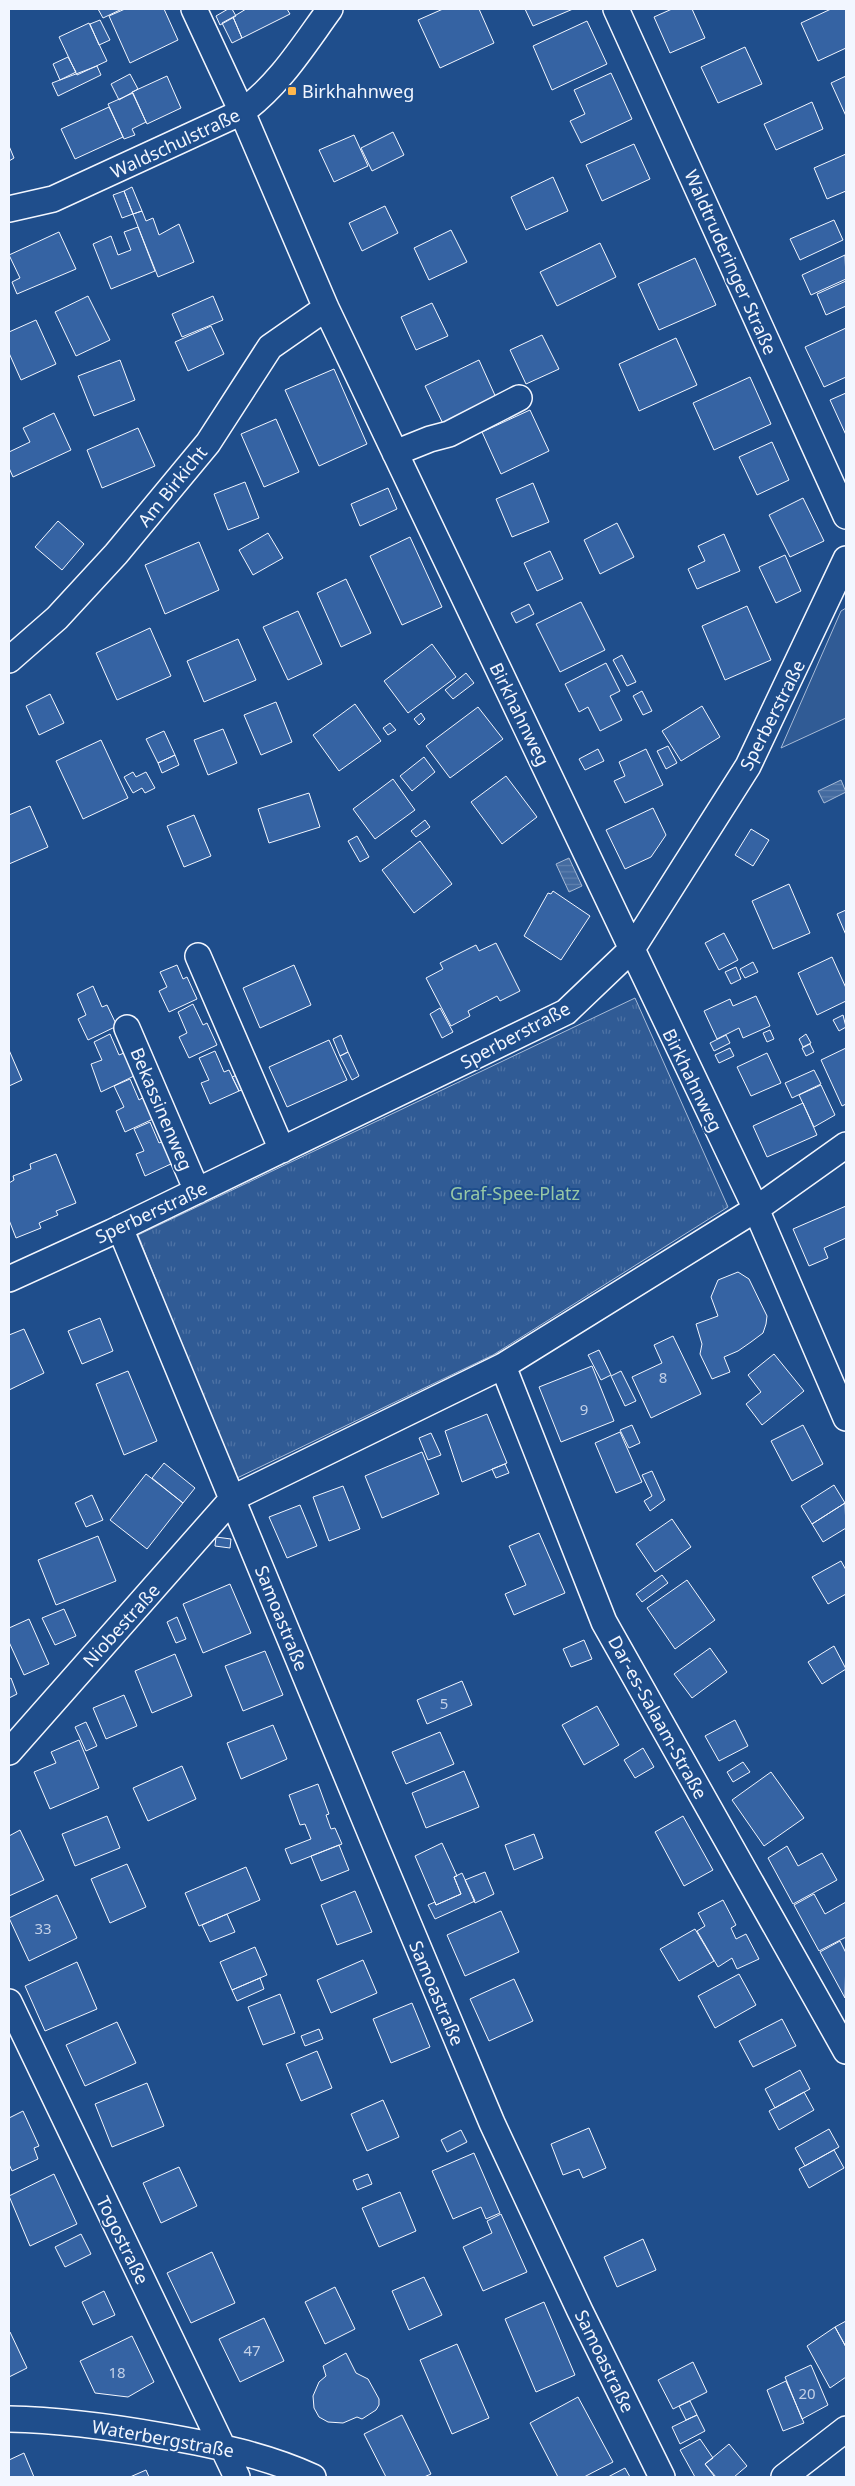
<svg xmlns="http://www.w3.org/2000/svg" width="855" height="2486" font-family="'Noto Sans',sans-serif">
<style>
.built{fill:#305b95;stroke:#a8bbd7}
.park{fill:url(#park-tufts);stroke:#a8bbd7}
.water{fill:url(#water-rules);stroke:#a8bbd7}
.building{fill:#3563a3;stroke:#f2f6ff}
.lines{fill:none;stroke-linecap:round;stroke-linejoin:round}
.minor-casing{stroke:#f2f6ff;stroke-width:28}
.minor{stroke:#1f4e8c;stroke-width:25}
.poi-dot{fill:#ffb74d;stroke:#1f4e8c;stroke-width:2}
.labels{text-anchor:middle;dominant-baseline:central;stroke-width:4;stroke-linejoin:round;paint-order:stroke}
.number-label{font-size:15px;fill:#c3d1e8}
.poi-label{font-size:18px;fill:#f2f6ff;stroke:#1f4e8c;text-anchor:start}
.street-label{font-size:18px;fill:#f2f6ff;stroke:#1f4e8c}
.park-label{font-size:18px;fill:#97c8a6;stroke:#1f4e8c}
</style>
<defs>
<pattern id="park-tufts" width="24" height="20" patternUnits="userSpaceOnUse" patternTransform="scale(1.25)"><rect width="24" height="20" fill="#305b95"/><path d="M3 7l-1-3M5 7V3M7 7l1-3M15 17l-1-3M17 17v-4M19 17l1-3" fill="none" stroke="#4e73a5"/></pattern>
<pattern id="water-rules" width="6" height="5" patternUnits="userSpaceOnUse" patternTransform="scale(1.25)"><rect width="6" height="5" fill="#446ba0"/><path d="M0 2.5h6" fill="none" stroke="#5f81ae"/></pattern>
</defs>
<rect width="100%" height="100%" fill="#1f4e8c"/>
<path class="built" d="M846 608V718L781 748 841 611Z"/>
<path class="park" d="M635 998 728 1207 493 1355 235 1479 138 1235Z"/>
<path class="water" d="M841 780 846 792 824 803 818 791Z
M569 858 582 886 569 892 556 864Z"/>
<path class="building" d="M98 9H122L103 18Z
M125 9H164L178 40 130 63 109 16Z
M228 9H232L236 16 220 25 216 16Z
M246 9H287L290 14 242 38 233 17Z
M443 9H479L494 43 440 68 418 20Z
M525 9H573L533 26Z
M672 9H692L705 38 670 53 654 17Z
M831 9H846V48L818 61 801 23Z
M233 17 242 38 232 43 222 23Z
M100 20 110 40 99 45 90 24Z
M587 21 607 64 552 90 533 46Z
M89 23 107 61 77 75 59 37Z
M745 47 762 84 718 103 701 67Z
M68 57 76 72 60 80 53 64Z
M97 66 101 75 58 96 52 83Z
M611 73 632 119 581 143 570 121 585 114 574 90Z
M130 74 138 89 119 100 111 84Z
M167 76 181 108 147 124 132 92Z
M846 76V116L831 83Z
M133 93 146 122 132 129 135 135 124 139 108 104Z
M812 102 823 129 776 150 764 124Z
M109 107 123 137 75 159 61 129Z
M393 132 404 155 372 171 361 148Z
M354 135 368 166 334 182 319 150Z
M634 144 650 179 602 201 586 165Z
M9 146 14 158 9 161Z
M846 154V191L827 199 814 168Z
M553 177 568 211 526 230 511 197Z
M132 187 142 211 133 214 124 191Z
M124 191 133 214 122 218 113 195Z
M385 206 398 233 362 251 349 223Z
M142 211 146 221 153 218 159 235 179 224 194 262 158 277 133 214Z
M834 220 843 240 800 260 790 239Z
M138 227 155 271 111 289 93 244 111 236 118 255 131 250 124 232Z
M451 230 467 262 429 280 414 248Z
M59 232 76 269 17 294 12 282 20 278 9 255Z
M600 243 616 277 557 306 540 272Z
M845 255 846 279 811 295 802 275Z
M695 258 716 305 659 330 638 284Z
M846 281V306L826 315 817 294Z
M88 296 110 340 76 356 55 312Z
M213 296 223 320 182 337 172 314Z
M432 303 448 336 416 350 401 317Z
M36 320 56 364 21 380 9 353V332Z
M211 326 224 354 188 371 175 342Z
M846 328V377L824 387 805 347Z
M542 335 559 369 526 384 510 350Z
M676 338 697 385 639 411 619 364Z
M120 360 135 400 94 416 78 376Z
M479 360 498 402 445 428 425 386Z
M334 369 367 444 319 466 285 390Z
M750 377 771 424 714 450 693 403Z
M846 393V435L830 400Z
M530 410 549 451 501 474 482 432Z
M54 413 71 450 13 477 9 468V452L30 442 23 428Z
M276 419 299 472 264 487 241 434Z
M138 428 155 466 102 488 87 450Z
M772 442 789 480 757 495 739 457Z
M245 482 259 518 228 530 214 494Z
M533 483 549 522 512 537 496 499Z
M388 488 397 509 360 526 351 504Z
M803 498 824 541 790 557 769 515Z
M58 521 84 544 62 570 35 547Z
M617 523 634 557 600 574 584 540Z
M268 533 283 558 253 575 239 550Z
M724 534 740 571 697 589 688 569 705 561 698 546Z
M410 537 442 607 402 625 370 556Z
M199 542 219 590 165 614 145 565Z
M550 551 563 579 537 591 524 563Z
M785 555 801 591 776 603 759 567Z
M346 579 371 633 341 647 317 593Z
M581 602 605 650 560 672 536 624Z
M529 604 534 614 516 623 511 613Z
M747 606 771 660 725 680 702 626Z
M298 611 322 664 288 680 263 627Z
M150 628 171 676 117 700 96 653Z
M238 639 256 680 204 702 187 661Z
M432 644 456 677 408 713 384 681Z
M622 655 636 682 627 686 613 660Z
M606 663 620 691 610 696 622 720 600 731 588 707 579 712 565 684Z
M466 673 474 683 453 699 445 690Z
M642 691 652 711 643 715 633 696Z
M50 694 64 723 39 735 26 706Z
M276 702 292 742 261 755 244 715Z
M355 704 381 741 339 771 313 735Z
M702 706 720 737 681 761 662 731Z
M478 707 503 739 450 778 426 746Z
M421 713 425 719 419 725 414 719Z
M390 723 396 730 388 735 383 728Z
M223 729 237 763 208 775 194 740Z
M164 731 175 755 158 763 146 739Z
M101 740 128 798 83 819 56 761Z
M668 746 677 763 666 769 657 751Z
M598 749 604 761 585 770 579 759Z
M646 749 663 785 625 803 614 781 625 776 619 762Z
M175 755 179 765 162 773 158 763Z
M424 757 435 772 412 791 400 776Z
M133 772 136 777 146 772 155 788 145 793 142 788 133 793 124 777Z
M506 776 537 817 502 844 471 802Z
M393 779 415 810 375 839 353 809Z
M309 793 320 827 269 843 258 809Z
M30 806 48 847 9 864V815Z
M653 808 666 835 651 857 625 869 606 830Z
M194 815 211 856 184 867 167 826Z
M425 820 430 827 416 837 411 831Z
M751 829 769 840 753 866 735 855Z
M357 836 369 857 360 862 348 841Z
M420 841 452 884 414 913 382 870Z
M789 884 810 933 773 949 752 901Z
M553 891 590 916 561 960 524 936 548 893 551 894Z
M846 910V935L837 914Z
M724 933 738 960 719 970 705 943Z
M496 943 520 991 500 1001 497 996 468 1011 470 1016 451 1026 426 978 443 969 440 963 476 945 479 951Z
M832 957 846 988V1001L817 1015 798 973Z
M753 962 758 972 745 978 740 969Z
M177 965 183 979 187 977 197 999 169 1012 159 991 167 987 160 972Z
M294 965 311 1005 260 1028 243 988Z
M736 967 741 979 731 984 725 972Z
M93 986 102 1007 107 1005 117 1026 88 1040 78 1019 86 1015 77 994Z
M756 996 770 1026 743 1038 739 1028 717 1039 704 1011 730 999 733 1006Z
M193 1004 203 1025 207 1023 217 1045 189 1058 179 1037 187 1033 178 1012Z
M440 1008 453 1032 442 1038 430 1014Z
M843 1015 846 1027 839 1031 833 1020Z
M770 1030 774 1039 767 1042 763 1033Z
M110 1034 119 1055 124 1053 134 1076 101 1092 91 1064 102 1060 94 1042Z
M806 1034 811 1043 803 1047 799 1039Z
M341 1035 348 1052 340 1056 333 1039Z
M726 1035 730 1043 714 1051 710 1043Z
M329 1040 347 1080 287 1107 269 1067Z
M810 1044 814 1052 806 1056 802 1048Z
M730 1048 734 1056 719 1063 715 1055Z
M846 1048V1104L842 1106 821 1060Z
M9 1050 22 1080 9 1086Z
M215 1051 224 1072 229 1070 239 1091 210 1104 201 1083 209 1080 199 1058Z
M348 1052 359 1076 352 1080 340 1056Z
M767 1053 781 1083 751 1096 737 1067Z
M814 1070 821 1084 792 1098 785 1083Z
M242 1073 249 1087 239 1091 232 1077Z
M130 1079 139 1100 144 1097 153 1119 125 1132 116 1111 124 1107 114 1086Z
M821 1085 835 1115 814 1127 799 1095Z
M803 1103 817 1135 767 1157 753 1126Z
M150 1122 159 1143 164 1141 173 1163 145 1176 136 1154 144 1151 134 1129Z
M56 1154 76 1203 56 1211 58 1215 39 1223 41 1228 16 1238 9 1220V1183L14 1180 13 1176 31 1169 30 1164Z
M846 1206V1238L824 1248 828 1258 809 1266 793 1229Z
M738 1272 749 1279 767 1316 766 1324 763 1333 751 1342 738 1351 724 1357 730 1372 712 1379 700 1354 702 1344 696 1324 718 1316 711 1297 718 1280Z
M100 1318 113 1351 82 1364 68 1331Z
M24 1329 44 1373 9 1390V1335Z
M673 1336 701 1394 651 1418 632 1377 662 1363 654 1345Z
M599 1350 611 1375 601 1380 588 1355Z
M774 1354 804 1391 762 1425 746 1404 761 1392 748 1375Z
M592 1366 614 1421 561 1442 539 1387Z
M128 1371 157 1441 124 1455 96 1384Z
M621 1371 636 1401 625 1406 611 1376Z
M487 1414 507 1463 462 1482 445 1431Z
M632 1425 640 1443 629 1448 620 1430Z
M803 1425 823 1464 792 1481 771 1441Z
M620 1432 642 1482 616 1493 595 1443Z
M431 1433 441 1455 428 1460 419 1438Z
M422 1452 439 1494 382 1518 365 1476Z
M164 1463 195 1488 183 1503 152 1478Z
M505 1464 509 1473 496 1478 492 1469Z
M652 1471 665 1500 650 1511 644 1501 652 1496 642 1475Z
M146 1474 183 1503 147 1549 110 1520Z
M834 1485 845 1503 812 1524 801 1506Z
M343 1486 360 1529 329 1541 313 1497Z
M92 1495 103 1520 86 1527 75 1503Z
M845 1503 846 1528 823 1542 812 1524Z
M300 1505 317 1546 287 1558 269 1517Z
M672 1519 691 1547 655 1572 636 1544Z
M539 1533 565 1593 514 1615 505 1594 526 1585 509 1546Z
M98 1536 116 1581 56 1605 38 1560Z
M216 1537 231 1539 230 1548 215 1546Z
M841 1561 846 1570V1594L828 1604 812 1577Z
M662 1575 668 1583 642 1602 636 1594Z
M687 1580 715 1620 675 1649 647 1608Z
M230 1584 251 1633 203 1653 183 1604Z
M64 1609 76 1636 55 1645 42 1618Z
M177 1617 186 1639 176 1643 167 1622Z
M29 1619 49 1664 24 1675 9 1642V1628Z
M584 1640 592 1659 571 1667 563 1649Z
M834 1646 846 1669 822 1684 808 1662Z
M710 1648 727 1672 692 1698 674 1674Z
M265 1651 283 1695 243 1711 225 1666Z
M175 1654 192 1696 152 1713 135 1671Z
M11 1678 17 1694 9 1698V1679Z
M462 1681 472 1705 427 1724 417 1700Z
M124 1695 137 1726 106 1739 93 1708Z
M597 1706 619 1745 584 1765 562 1725Z
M735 1720 748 1746 719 1761 705 1736Z
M86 1722 97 1746 86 1751 75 1727Z
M273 1725 287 1759 241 1779 227 1743Z
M440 1732 454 1764 406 1784 392 1752Z
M79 1740 99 1788 50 1809 34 1772 56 1763 51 1752Z
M643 1748 654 1767 635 1778 624 1760Z
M743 1762 750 1772 733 1782 727 1772Z
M182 1766 196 1799 148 1821 133 1788Z
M464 1771 479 1807 426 1828 412 1793Z
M771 1772 804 1818 764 1846 732 1800Z
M318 1784 329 1814 326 1815 331 1829 335 1828 342 1844 291 1864 285 1849 311 1839 305 1824 300 1825 289 1795Z
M107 1816 120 1848 75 1866 62 1834Z
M683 1816 713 1870 684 1886 655 1832Z
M20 1830 44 1880 9 1896V1836Z
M534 1834 543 1858 514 1870 505 1845Z
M442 1843 457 1876 454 1877 461 1894 436 1905 415 1856Z
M339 1845 349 1870 321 1881 311 1856Z
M787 1846 798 1866 822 1853 837 1880 793 1904 768 1858Z
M127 1864 146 1907 110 1923 91 1879Z
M246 1867 260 1900 199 1926 185 1893Z
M485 1872 494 1894 475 1903 465 1880Z
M462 1873 475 1901 435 1919 428 1905 435 1902 436 1905 461 1894 454 1877Z
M355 1891 372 1932 337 1945 321 1905Z
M814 1894 825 1914 846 1902V1937L819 1951 794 1905Z
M57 1895 77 1938 29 1961 9 1918Z
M723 1900 736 1925 731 1928 736 1939 746 1934 759 1959 737 1969 732 1958 718 1967 697 1931 705 1926 698 1913Z
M501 1911 519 1952 465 1976 447 1935Z
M227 1914 235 1932 210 1942 202 1925Z
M695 1929 714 1961 679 1981 660 1949Z
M840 1941 846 1953 845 1998 820 1952Z
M255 1947 267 1975 232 1990 220 1962Z
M363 1960 377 1993 331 2013 317 1980Z
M77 1962 97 2009 45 2031 25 1986Z
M739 1974 756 2005 715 2028 698 1996Z
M260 1978 264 1989 237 2001 232 1990Z
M514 1979 533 2021 489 2041 470 1999Z
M280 1994 295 2033 263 2045 248 2007Z
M412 2003 430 2047 391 2063 373 2019Z
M782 2019 796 2046 753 2067 739 2041Z
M117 2022 136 2063 85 2086 66 2045Z
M319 2029 323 2039 305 2046 301 2036Z
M317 2051 332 2088 301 2101 286 2064Z
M800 2070 810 2089 775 2108 765 2089Z
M147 2083 164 2126 112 2147 95 2104Z
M804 2092 814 2110 779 2130 769 2111Z
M383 2100 399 2137 367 2151 351 2114Z
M23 2111 39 2146 34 2148 38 2159 12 2171 9 2164V2118Z
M589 2128 606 2168 583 2178 579 2169 563 2175 551 2144Z
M829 2129 839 2147 805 2166 795 2148Z
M461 2130 467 2142 447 2152 441 2140Z
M834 2150 844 2168 809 2188 799 2169Z
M474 2153 500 2213 486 2219 481 2207 453 2219 432 2171Z
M179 2167 197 2206 161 2223 143 2183Z
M54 2174 77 2224 30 2246 9 2196Z
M368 2174 372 2184 357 2190 353 2180Z
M400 2192 416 2231 379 2247 362 2208Z
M501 2214 527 2272 483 2291 463 2247 492 2233 487 2221Z
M81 2234 91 2254 65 2267 55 2247Z
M643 2239 656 2270 617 2287 604 2257Z
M212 2252 235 2303 191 2323 167 2273Z
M424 2277 442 2315 409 2330 392 2291Z
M335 2287 355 2329 325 2344 305 2302Z
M104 2291 115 2315 93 2325 82 2302Z
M544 2302 575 2375 536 2392 505 2319Z
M264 2318 284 2361 240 2382 219 2339Z
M846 2321V2347L835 2327Z
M835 2327 846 2347V2377L830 2388 807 2346Z
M10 2332 27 2368 9 2377V2333Z
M132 2336 154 2382 128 2397 95 2393 80 2361Z
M457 2344 489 2418 452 2434 420 2360Z
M346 2353 356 2373 368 2379 379 2399V2405L376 2410 362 2419 357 2417 343 2423 328 2422 319 2417 314 2408 313 2396 319 2382 326 2376 323 2366Z
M693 2362 707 2392 673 2409 658 2380Z
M811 2365 828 2405 802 2419 785 2377Z
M786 2381 804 2423 783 2431 767 2390Z
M578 2397 613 2462 584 2477H558L530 2423Z
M690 2401 697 2415 686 2420 679 2406Z
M402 2415 431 2474 424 2477H386L364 2434Z
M697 2415 705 2431 680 2444 672 2427Z
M700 2439 713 2458 705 2464 714 2476 711 2477H695L680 2450Z
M729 2444 747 2466 734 2477H716L705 2464Z
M24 2453 34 2477H9V2460Z
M625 2468 630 2477H608Z
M146 2470 149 2477H130Z"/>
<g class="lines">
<defs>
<path id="minor" d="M194 9 242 112 326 308 756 1209 846 1418
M616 9 846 516
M9 209 53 199 242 112C280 84 303 46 330 9
M395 453 430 439 449 434 519 398
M9 660 57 618 116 554 208 443 270 347 326 308
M198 956 282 1150
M127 1028 197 1191
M120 1228 372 1837 492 2123 580 2311 662 2477
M9 1279 112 1232 566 1012 632 949 748 766 846 559
M503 1366 604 1622 846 2051
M9 1752 233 1498 503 1366 756 1209 846 1145
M9 2002 237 2477
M9 2419C61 2420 112 2427 163 2436 214 2445 265 2455 313 2477
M784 2477 846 2429"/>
</defs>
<use href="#minor" class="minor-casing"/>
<use href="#minor" class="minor"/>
</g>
<rect class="poi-dot" x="287" y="86" width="10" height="10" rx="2.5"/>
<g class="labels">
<g class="number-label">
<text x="663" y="1377">8</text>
<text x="584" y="1409">9</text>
<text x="444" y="1703">5</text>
<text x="43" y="1928">33</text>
<text x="252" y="2350">47</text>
<text x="117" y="2372">18</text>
<text x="807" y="2393">20</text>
</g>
<g class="poi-label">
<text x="302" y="91">Birkhahnweg</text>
</g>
<g class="street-label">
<text transform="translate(175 143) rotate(-25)">Waldschulstraße</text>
<text transform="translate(731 262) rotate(66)">Waldtruderinger Straße</text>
<text transform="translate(172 486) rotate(-51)">Am Birkicht</text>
<text transform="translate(520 714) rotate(64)">Birkhahnweg</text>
<text transform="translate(772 715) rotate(-63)">Sperberstraße</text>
<text transform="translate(515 1035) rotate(-28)">Sperberstraße</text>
<text transform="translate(693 1080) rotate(64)">Birkhahnweg</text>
<text transform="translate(162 1109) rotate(67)">Bekassinenweg</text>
<text transform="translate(151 1212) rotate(-25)">Sperberstraße</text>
<text transform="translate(282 1618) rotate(68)">Samoastraße</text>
<text transform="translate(121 1625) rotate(-48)">Niobestraße</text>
<text transform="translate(658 1717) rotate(61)">Dar-es-Salaam-Straße</text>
<text transform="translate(437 1993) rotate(67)">Samoastraße</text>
<text transform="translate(123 2240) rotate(64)">Togostraße</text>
<text transform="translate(605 2361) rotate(64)">Samoastraße</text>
<text transform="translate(163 2438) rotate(10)">Waterbergstraße</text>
</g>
<g class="park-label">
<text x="515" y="1193">Graf-Spee-Platz</text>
</g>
</g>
<rect width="855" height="2486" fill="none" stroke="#f2f6ff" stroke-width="20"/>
</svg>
